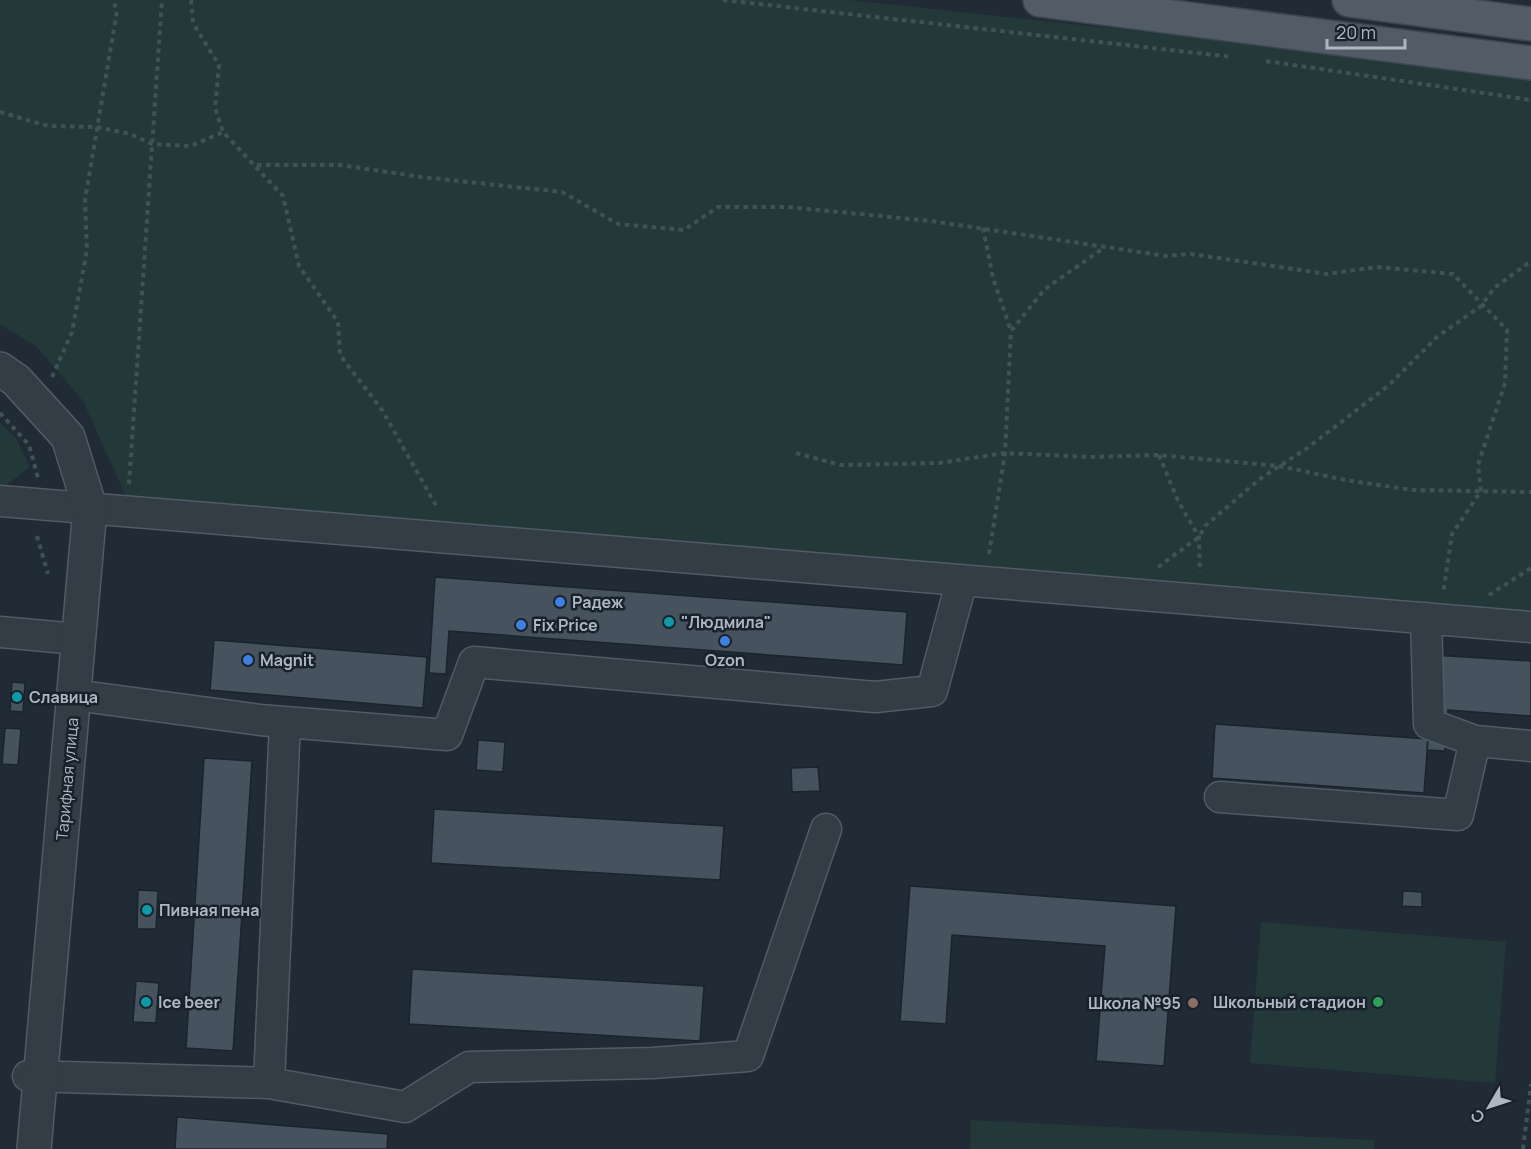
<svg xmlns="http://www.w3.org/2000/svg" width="1531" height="1149" font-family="Manrope,sans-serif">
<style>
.green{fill:#233838}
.building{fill:#46535f;stroke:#1b242d;stroke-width:1.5}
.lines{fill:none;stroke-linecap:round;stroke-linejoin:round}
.minor-casing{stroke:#515b64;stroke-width:33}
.tertiary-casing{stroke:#515b64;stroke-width:36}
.primary-casing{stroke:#3d4650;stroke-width:36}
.path{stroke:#405354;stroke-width:4;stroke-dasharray:4.5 4.5;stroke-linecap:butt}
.minor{stroke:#333d46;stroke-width:30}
.tertiary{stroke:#333d46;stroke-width:33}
.primary{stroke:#515c66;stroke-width:33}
.shop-dot{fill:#3f7fe0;stroke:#19222b;stroke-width:2}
.culture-dot{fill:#0f9aa8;stroke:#19222b;stroke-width:2}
.leisure-dot{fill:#2e9e5b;stroke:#19222b;stroke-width:2}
.education-dot{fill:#8d6e63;stroke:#19222b;stroke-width:2}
.labels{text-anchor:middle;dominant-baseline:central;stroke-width:5;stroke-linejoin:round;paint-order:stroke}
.poi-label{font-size:16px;font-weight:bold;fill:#aeb8c3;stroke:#19222b;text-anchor:start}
.street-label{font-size:16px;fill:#aeb8c3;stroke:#19222b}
</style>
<rect width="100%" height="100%" fill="#202b36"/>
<path class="green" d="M0 0H849L1212 39 1531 80V615L128 501 83 401 37 347 0 324Z
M0 423 16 438 30 467 0 490Z
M1261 922 1506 942 1495 1083 1250 1063Z
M971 1120 1374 1140V1149H970Z"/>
<path class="building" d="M435 577 907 612 903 665 449 631 446 674 429 673Z
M214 640 427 657 423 708 210 690Z
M1433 655 1531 661V716L1448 710 1445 751 1427 750Z
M12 682 25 683 23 712 10 711Z
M1215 724 1428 739 1424 793 1212 778Z
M5 728 21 729 18 765 2 764Z
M478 740 505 742 503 772 476 770Z
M204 758 252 761 233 1051 186 1048Z
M818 767 820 791 792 792 791 768Z
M434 809 724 826 720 880 431 863Z
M910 886 1176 906 1164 1066 1096 1061 1105 946 952 935 946 1024 900 1021Z
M138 890 158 891 156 929H137Z
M1403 891 1422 892V907L1402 906Z
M412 969 704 986 700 1041 409 1024Z
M136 981 159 983 156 1023 133 1022Z
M177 1117 388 1134 387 1149H175Z"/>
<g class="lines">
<defs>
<path id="minor" d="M0 501 1531 627
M1426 618 1429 724 1475 741 1531 746
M0 632 66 638
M74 695 260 720 447 735 474 662 875 697 932 691 962 580
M1220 797 1458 815 1475 741
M28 1076 269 1083 285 722
M269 1083 405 1107 469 1067 653 1063 748 1056 826 829"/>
<path id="tertiary" d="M0 369 16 380 68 437 90 508 34 1149"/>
<path id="primary" d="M1040 0 1531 63
M1349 0 1531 24"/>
</defs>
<use href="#minor" class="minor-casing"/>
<use href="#tertiary" class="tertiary-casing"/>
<use href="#primary" class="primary-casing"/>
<path class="path" d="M191 0 193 23 219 65 215 108 223 132 283 196 299 266 338 322 340 355 382 410 438 509
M723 0 1232 57
M1266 61 1531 100
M0 112 48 126 97 127 130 134 152 144 191 146 223 132
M257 165H340L421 177 562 192 618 224 684 230 718 207H788L931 221 1166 256 1191 254 1327 274 1377 267 1453 274 1507 330 1505 383 1478 465 1481 491 1452 534 1443 594
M983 228 993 278 1011 331
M52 377 72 332 87 250 85 200 117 11 113 0
M0 413 29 445 38 478
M796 453 840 465 939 463 1005 453 1090 457 1159 455 1279 466 1345 480 1412 490 1531 492
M1159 455 1178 501 1199 537 1200 572
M129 484 162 0
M37 536 48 574
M989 554 1005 453 1011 331 1045 289 1105 247
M1158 567 1199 537 1205 526 1261 478 1306 449 1388 386 1437 337 1481 306 1494 288 1531 261
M1489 595 1531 568
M1523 1149 1531 1084"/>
<use href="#minor" class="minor"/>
<use href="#tertiary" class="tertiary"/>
<use href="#primary" class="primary"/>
</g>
<g class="shop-dot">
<circle cx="560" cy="602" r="6"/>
<circle cx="521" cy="625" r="6"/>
<circle cx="725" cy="641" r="6"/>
<circle cx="248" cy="660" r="6"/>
</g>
<g class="culture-dot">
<circle cx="669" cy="622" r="6"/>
<circle cx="17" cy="697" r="6"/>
<circle cx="147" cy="910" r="6"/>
<circle cx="146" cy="1002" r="6"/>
</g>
<circle class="leisure-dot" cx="1378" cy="1002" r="6"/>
<circle class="education-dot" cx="1193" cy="1003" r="6"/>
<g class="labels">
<g class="poi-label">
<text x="572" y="602">Радеж</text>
<text x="681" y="622">"Людмила"</text>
<text x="533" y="625">Fix Price</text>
<text x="260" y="660">Magnit</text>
<text x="725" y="660" text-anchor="middle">Ozon</text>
<text x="29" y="697">Славица</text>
<text x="159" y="910">Пивная пена</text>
<text x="158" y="1002">Ice beer</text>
<text x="1366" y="1002" text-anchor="end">Школьный стадион</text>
<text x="1181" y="1003" text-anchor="end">Школа №95</text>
</g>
<g class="street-label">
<text transform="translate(67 779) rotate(-85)">Тарифная улица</text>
</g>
</g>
<g transform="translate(1489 1107) rotate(231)" stroke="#19222b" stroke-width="4.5" paint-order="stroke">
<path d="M0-4.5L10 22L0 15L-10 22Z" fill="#aeb8c3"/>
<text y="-9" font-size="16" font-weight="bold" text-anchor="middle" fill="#aeb8c3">С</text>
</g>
<path d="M1327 39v9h78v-9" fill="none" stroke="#aeb8c3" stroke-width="3"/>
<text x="1336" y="39" font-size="18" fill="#aeb8c3" stroke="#19222b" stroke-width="4.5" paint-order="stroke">20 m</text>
</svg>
